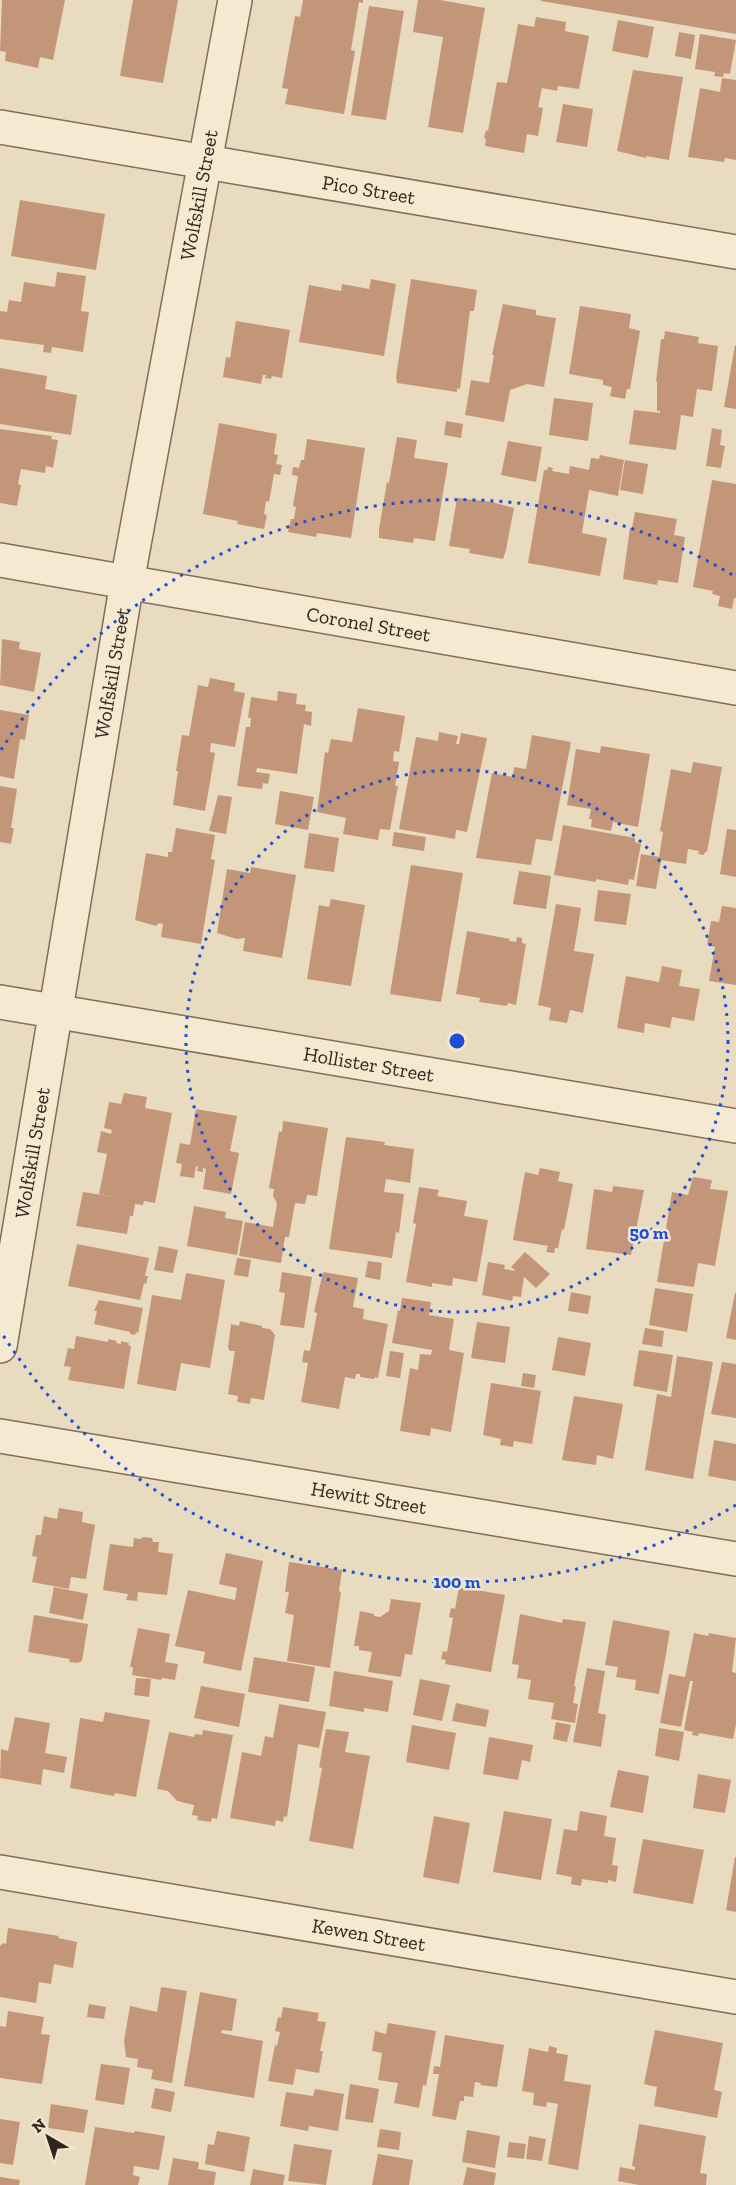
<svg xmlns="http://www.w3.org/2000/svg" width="736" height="2185" font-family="'Zilla Slab',serif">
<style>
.building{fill:#c49679}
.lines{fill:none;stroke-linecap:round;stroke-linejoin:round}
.minor-casing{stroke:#806d5a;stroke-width:36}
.minor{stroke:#f5e9d2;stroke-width:33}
.ring{fill:none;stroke:#1d4ed8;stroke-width:3;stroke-dasharray:3 6}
.labels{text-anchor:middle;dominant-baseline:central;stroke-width:5;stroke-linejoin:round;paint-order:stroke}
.street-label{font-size:20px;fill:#31261d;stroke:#f1e6cf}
.centre{fill:#1d4ed8;stroke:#f1e6cf;stroke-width:3}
.ring-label{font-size:18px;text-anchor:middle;font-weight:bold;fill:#1d4ed8;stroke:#f1e6cf;stroke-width:5;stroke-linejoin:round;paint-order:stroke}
</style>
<rect width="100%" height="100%" fill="#e9dbc0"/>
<path class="building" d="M2 0H65L53 60 40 57 38 68 5 61 6 52 0 51Z
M133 0H178L163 83 120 76Z
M303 0H363V3L359 2 351 50 355 51 344 114 285 104 288 89 282 88 295 16 300 17Z
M418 0H440L485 8 463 133 428 127 443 37 413 32Z
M541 0H736V34L541 1Z
M369 6 404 11 386 120 351 115Z
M536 17 566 22 565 31 589 36 579 89 558 86 557 91 542 88 538 107 543 108 538 136 527 134 524 153 485 146 486 139 484 138 486 130 488 131 497 82 507 83 518 24 534 27Z
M618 20 654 27 648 58 612 51Z
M679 32 695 35 691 59 675 56Z
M700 34 736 40 730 74 724 73 723 77 714 76 715 72 695 69Z
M633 70 683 77 669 160 646 156V158L617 151Z
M722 78 736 80V160L725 158 724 162 688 157 700 88 720 92Z
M563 104 593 109 587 147 556 142Z
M20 200 105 214 96 270 11 256Z
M57 272 86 276 81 311 89 312 83 352 52 347 51 353 43 352 44 345 0 339V311L7 312 9 300 21 302 24 282 55 287Z
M371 279 396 284 384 356 299 342 309 285 341 291 342 284 369 289Z
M411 279 477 290 474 311H470L460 389 457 388V392L397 383 396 377Z
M503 304 536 310V315L556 318 544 387 527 384 510 390 504 422 465 415 471 380 489 383 494 355H492Z
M580 306 631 314 629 328 640 331 630 389H627L625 399 610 396 612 387 603 385V380L569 374Z
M236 321 290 330 282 378 272 376 271 379 265 378 266 375H263L261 384 223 377 226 357 230 358Z
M665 331 699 337 698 343 718 346 712 391 697 389 693 417 681 415 676 450 629 444 634 410 660 413V411H657V381L656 382 661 339H664Z
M735 345 736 346V409L724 407Z
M0 368 47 376 45 389 77 395 71 435 0 424Z
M554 398 593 403 588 441 549 435Z
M446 421 463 424 461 438 444 435Z
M219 423 277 434 274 454 278 455 276 464 282 465 280 475 274 474 269 502 266 501 264 514 267 515 264 529 237 524 238 521 203 514Z
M712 428 722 430 720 445 725 446 721 468 706 466Z
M0 429 52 436 51 439 58 440 53 468 46 466 45 473 21 469 18 484 21 485 17 506 0 503Z
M397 437 417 440 414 458 448 463 435 541 414 538 413 543 379 538V529L387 482 389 483Z
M307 439 365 448 351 538 317 533 316 537 288 532 291 519H294L296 507 293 506 298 476 292 475 293 467 299 468 301 460H304Z
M508 441 542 447 536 482 501 475Z
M600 455 624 460 618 496 589 490 582 533 607 538 600 576 528 563 544 470H547L548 467 553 468 552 471 569 474 570 466 589 470 591 458 599 459Z
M625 460 648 464 643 494 620 490Z
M712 480 736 484V598H734L732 609 718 606 720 596 712 594 713 591 693 587Z
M457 498 492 502 514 508 506 550 503 559 469 553 470 549 449 546Z
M635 512 677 519 674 535 685 537 678 583 658 580 657 585 623 579 630 528H632Z
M2 639 20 642 19 649 41 653 34 692 0 685Z
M210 678 235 683 234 691 245 693 235 747 211 743 210 752 215 753 205 811 173 805 178 771H176L182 735 189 736 198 685 208 687Z
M278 691 297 694 296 704 306 705 305 711 312 712 311 726 304 724 297 774 257 768 256 772 270 774 268 784 263 783 262 789 237 786 246 727H250L251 718H248L251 697 277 701Z
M358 708 405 716 399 752 394 751 393 761 399 762 395 786H398L390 830 380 829 378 840 343 834 346 818 317 812 325 752 328 753 331 739 352 742Z
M0 710 29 715 25 740 20 739 14 779 0 776Z
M439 732 458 736 456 744H459L461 733 487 738 467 832 456 830 455 839 399 829 416 737 438 741Z
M532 735 571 742 552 841 536 839 531 865 476 858 492 773 513 777 514 767 526 769Z
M601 746 650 754 638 827 613 822 611 831 591 827 592 819H589L591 809 567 805 576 749 600 753Z
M693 762 722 767 707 852H705L704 855 698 854 699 851 688 849 686 864 661 860 656 889 636 886 641 854 659 857 663 832 660 831 671 769 691 773Z
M0 786 17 789 11 828H14L11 844 0 842Z
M280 791 314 797 308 830 275 824Z
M218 795 232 797 226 834 209 831Z
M563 825 635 838V842L641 844 634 880 629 879 628 885 596 879V882L554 875Z
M176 828 215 835 211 859 215 860 201 944 161 937 163 924 159 923 156 926 135 920 146 853 168 857V852H172Z
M727 829 736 830V877L720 874Z
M394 832 426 837 424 851 392 846Z
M309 833 339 838 334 872 304 868Z
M411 865 463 873 441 1002 390 994Z
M251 867 296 875 282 958 243 951 245 938 237 939 217 933 227 869 250 873Z
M519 871 551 876 546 909 513 904Z
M598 890 631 894 626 925 594 921Z
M331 899 365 905 351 986 307 979 319 905 329 907Z
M556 904 581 908 574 951 594 954 583 1013 570 1010 567 1023 549 1020 551 1008 538 1005Z
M722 906 736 908V985L709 981 715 947 707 945 711 921 719 922Z
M467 931 510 939 509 941 516 942 517 937 522 938V943L526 944 516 1005 508 1003 507 1006 479 1002 480 998 456 994Z
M662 966 682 970 679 986 700 989 694 1021 672 1017 670 1028 645 1023 644 1033 617 1028 626 976 659 982Z
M124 1093 147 1097 145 1108 172 1113 155 1203 144 1201 143 1205 135 1204 133 1216H130L127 1234 76 1226 83 1192 122 1198 99 1194 107 1154 97 1152 101 1131 111 1134 112 1130 104 1128 109 1102 121 1104Z
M196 1109 237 1116 230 1151 239 1153 231 1194 203 1189 206 1169 203 1168V1172L197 1171 198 1167 196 1166 194 1178 180 1176 182 1164 176 1163 180 1143 190 1145Z
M283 1121 328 1128 317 1196 307 1195 305 1204 295 1203 289 1237H285L281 1263 239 1256 245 1222 273 1227 277 1203 273 1196 274 1189 269 1188 279 1131 282 1132Z
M346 1137 385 1142 384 1145 414 1149 410 1183 386 1179 384 1192 404 1194 399 1233 396 1232 392 1258 329 1249Z
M540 1168 560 1172 558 1181 573 1184 564 1230 562 1229 558 1248H555L554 1253 546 1252 548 1246 513 1240 525 1172 538 1175Z
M693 1177 712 1180 710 1189 728 1191 715 1266 698 1263 694 1287 657 1282 672 1192 688 1195Z
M613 1186 644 1190 636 1230 642 1231V1239L634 1238 631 1255 586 1249 594 1189 612 1192Z
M419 1187 439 1190 437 1196 467 1201 464 1216 488 1220 477 1282 453 1278 452 1286 432 1283V1287L406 1282 416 1224 413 1223Z
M194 1206 226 1212 225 1218 243 1221 237 1255 187 1246Z
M77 1244 149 1258 145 1276H148L146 1284 144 1283 140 1300 68 1286Z
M159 1246 178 1250 173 1273 154 1270Z
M525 1252 550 1274 536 1288 524 1277 521 1297 513 1296 512 1301 482 1295 488 1262 505 1265 504 1269 516 1271 511 1267Z
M237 1258 251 1260 248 1277 234 1275Z
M368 1261 382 1263 380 1280 365 1277Z
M282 1272 312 1277 304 1328 280 1325 285 1293 279 1292Z
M323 1272 358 1278 353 1307 364 1309 363 1319 388 1324 378 1378 375 1377 374 1379 360 1377V1374H356L355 1379 345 1377 339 1409 301 1402 308 1363 302 1362 304 1350 310 1351 317 1313 314 1312Z
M186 1273 225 1280 210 1368 181 1363 176 1391 137 1384 152 1295 181 1300Z
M655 1288 693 1294 687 1332 649 1325Z
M571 1292 591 1296 588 1314 568 1311Z
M735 1293H736V1340L726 1338Z
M402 1298 431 1302 429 1315 454 1319 449 1350 464 1353 451 1432 431 1428 430 1436 400 1431 410 1368 418 1370 420 1354 431 1355 432 1350 392 1343 398 1310 400 1311Z
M99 1300 143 1308 138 1333 136 1332 135 1335 130 1334V1332L94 1324 97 1311H94Z
M240 1321 262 1326V1328L270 1329 275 1335 264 1400 251 1398 250 1404 237 1402 238 1396 228 1394 235 1351H230L228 1348 231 1324 239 1326Z
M477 1322 510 1327 505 1363 471 1358Z
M645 1328 664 1331 662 1347 642 1344Z
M76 1336 108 1342V1339L117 1341 116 1343 121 1344V1341L129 1343 128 1345 131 1346 124 1389 68 1380 71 1367 64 1366 68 1348 74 1349Z
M558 1337 591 1343 585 1376 552 1370Z
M639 1350 673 1355 667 1392 633 1386Z
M390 1351 404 1353 400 1378 386 1376Z
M677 1356 713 1362 693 1479 645 1470 657 1394 671 1397Z
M722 1362 736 1364V1418L711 1414Z
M523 1373 536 1375 534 1388 521 1386Z
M491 1383 541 1391 532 1444 514 1441 513 1447 500 1445 501 1439 483 1435Z
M574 1396 623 1404 613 1459 597 1455 596 1465 562 1460Z
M714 1440 736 1444V1481L708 1476Z
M59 1508 83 1512 82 1522 95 1525 86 1579 71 1577 69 1589 32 1582 37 1557 32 1556 36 1535H41L44 1516 57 1519Z
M143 1537 152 1538 153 1542H159L158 1552 173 1554 167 1595 138 1592 137 1601 126 1600 128 1594 103 1590 110 1544 133 1547 134 1538 141 1539Z
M226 1553 263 1561 241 1671 203 1663 205 1652 175 1646 188 1590 235 1600 237 1588 219 1584Z
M289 1562 342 1570 339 1591 341 1592 330 1668 287 1661 294 1615 285 1613 289 1592H285Z
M54 1587 88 1594 83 1620 49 1613Z
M459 1587 505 1595 491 1672 445 1664 446 1660 441 1659 443 1651 447 1652 453 1618 449 1617 451 1608 455 1609Z
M391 1599 421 1603 412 1655 405 1654 401 1677 368 1672 372 1652 359 1650V1646H354L360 1611 374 1614V1616L380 1617 389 1611Z
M520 1614 562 1623 563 1619 586 1622 574 1686 576 1687 573 1703 578 1704 575 1723 551 1719 554 1703 528 1699 531 1680 517 1678 519 1665 512 1664Z
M34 1615 88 1624 82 1661 77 1663 69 1662 70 1659 28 1652Z
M613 1620 670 1631 659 1694 635 1690 636 1680 616 1677 618 1667 605 1665Z
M138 1628 170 1634 165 1662 178 1664 175 1680 162 1678 161 1680 132 1675 133 1667H130Z
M694 1633 708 1636 709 1633 736 1638 732 1672 736 1673V1724L733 1739 699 1733 698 1736 692 1735 693 1732 684 1730 693 1681H690L681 1727 660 1723 669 1674 685 1677Z
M254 1657 315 1667 309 1702 248 1692Z
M587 1668 605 1671 598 1713 606 1715 601 1747 573 1742Z
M334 1671 393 1681 388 1712 364 1708V1712L329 1706Z
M136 1678 151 1679 149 1697 134 1695Z
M420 1679 450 1685 442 1721 413 1715Z
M201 1686 245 1694 239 1727 194 1718Z
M456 1703 489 1710 486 1727 452 1721Z
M279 1704 326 1712 319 1748 298 1744 287 1817 284 1816 283 1822 276 1820 275 1826 230 1818 242 1752 261 1756 265 1736 273 1738Z
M105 1712 150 1720 136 1797 115 1793 114 1796 70 1788 80 1718 103 1722Z
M15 1717 50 1723 45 1753 67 1757 64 1773 43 1769 41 1785 0 1778 1 1749 8 1751Z
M556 1722 571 1725 567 1742 553 1739Z
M412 1725 456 1733 449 1770 406 1762Z
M659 1728 684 1732 679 1761 655 1756Z
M326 1729 349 1732 345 1752 370 1756 353 1849 309 1841 322 1768 319 1767Z
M203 1730 233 1735 217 1819 212 1818 211 1822 197 1820 198 1816 192 1815 194 1805 177 1801 168 1791 157 1789 169 1732 194 1737 195 1734 202 1735Z
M489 1737 533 1745 530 1762 522 1760 518 1780 483 1774Z
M618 1770 649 1776 643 1813 610 1807Z
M698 1774 731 1780 725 1813 693 1808Z
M504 1811 552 1819 541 1880 493 1872Z
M580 1811 607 1816 604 1836 616 1838 612 1865 618 1866 616 1882 608 1880V1883L582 1879 581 1886 571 1884 572 1877 556 1874 564 1829 577 1831Z
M434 1816 470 1823 459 1884 423 1877Z
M643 1839 704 1850 693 1904 633 1893Z
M735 1857H736V1912L726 1910Z
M8 1928 59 1936 58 1938 77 1942 73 1968 54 1964 51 1984 39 1982 36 2003 0 1997V1946L3 1943 6 1944Z
M161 1987 187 1991 172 2083 151 2079 153 2070 137 2067 138 2059 126 2057 124 2041 130 2006 157 2012Z
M200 1992 237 1999 232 2031 222 2030 221 2033 263 2041 254 2098 184 2086Z
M89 2004 106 2007 104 2019 87 2017Z
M283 2007 319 2013 317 2021 326 2022 320 2051H323L319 2073 296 2069 293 2085 268 2081 275 2045 277 2046 280 2032 275 2031 278 2017 281 2018Z
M8 2011 44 2017 41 2034 50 2035 42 2084 0 2078V2026L6 2027Z
M388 2023 436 2031 426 2086 423 2085 419 2108 394 2103 398 2083 378 2080 382 2053 372 2051 375 2031 386 2034Z
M655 2030 723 2043 714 2090 722 2092 717 2118 654 2106 657 2087 644 2084Z
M445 2035 504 2045 497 2087 480 2085 481 2083 475 2082 473 2097 464 2096V2101H460L456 2120 432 2116 439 2074H433L434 2066 440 2067Z
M549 2046 557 2048 556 2053 568 2055 564 2081 591 2085 578 2170 548 2164 558 2104 547 2102 546 2107 533 2105 534 2093 522 2091 529 2048 548 2052Z
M101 2064 130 2068 124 2105 95 2100Z
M350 2084 379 2089 373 2123 345 2119Z
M155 2088 175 2092 171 2112 151 2108Z
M315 2089 344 2094 338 2131 309 2126 308 2131 280 2126 286 2092 313 2096Z
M51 2104 88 2110 84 2133 48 2128Z
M0 2119 20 2122 13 2165 0 2163Z
M639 2124 706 2136 700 2173 707 2174 706 2185H639L618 2181 620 2167 635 2170V2167L632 2166Z
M95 2127 134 2133 135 2131 165 2136 159 2170 134 2166 133 2175 140 2177 138 2185H85Z
M380 2129 401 2132 399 2150 377 2147Z
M467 2130 500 2136 495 2168 462 2162Z
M217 2131 250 2137 244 2172 205 2164 208 2144 214 2145Z
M529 2136 546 2139 542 2161 526 2159Z
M509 2142 526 2144 524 2159 507 2157Z
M294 2144 332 2150 326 2185 288 2181Z
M378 2154 413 2160 409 2185H372Z
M173 2158 199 2162 198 2169 216 2172 214 2185H168Z
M467 2167 496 2173 494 2185H463Z
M253 2169 285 2175 283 2185H250Z
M0 2177 20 2180 19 2185H0Z"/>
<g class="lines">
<defs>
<g id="minor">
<path id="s1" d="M0 127 736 252"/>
<path id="s2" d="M0 560 736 688"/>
<path id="s3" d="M0 1002 736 1126"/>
<path id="s4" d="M0 1346 127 582 235 0"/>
<path id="s5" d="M0 1436 736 1559"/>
<path id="s6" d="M0 1872 736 1997"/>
</g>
</defs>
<use href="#minor" class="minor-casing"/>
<use href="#minor" class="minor"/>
</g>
<g class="ring">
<circle cx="457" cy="1041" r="271"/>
<path d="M736 1505A541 541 0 0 1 1 1332M1 750A541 541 0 0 1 736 577"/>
</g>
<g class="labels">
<g class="street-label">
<text stroke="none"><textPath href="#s1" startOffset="374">Pico Street</textPath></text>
<text stroke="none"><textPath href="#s4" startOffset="1168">Wolfskill Street</textPath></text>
<text stroke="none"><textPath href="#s2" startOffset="374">Coronel Street</textPath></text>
<text stroke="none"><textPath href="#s4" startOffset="682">Wolfskill Street</textPath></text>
<text stroke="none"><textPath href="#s3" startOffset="374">Hollister Street</textPath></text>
<text stroke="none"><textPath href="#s4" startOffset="196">Wolfskill Street</textPath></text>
<text stroke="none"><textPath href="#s5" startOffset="374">Hewitt Street</textPath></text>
<text stroke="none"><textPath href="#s6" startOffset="374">Kewen Street</textPath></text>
</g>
</g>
<circle cx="457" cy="1041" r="9" class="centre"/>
<g class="ring-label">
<text x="649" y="1239">50 m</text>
<text x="457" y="1588">100 m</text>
</g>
<g transform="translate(48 2137) rotate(321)" stroke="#f1e6cf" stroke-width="4.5" paint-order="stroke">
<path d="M0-4.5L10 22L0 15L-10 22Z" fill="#31261d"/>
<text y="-9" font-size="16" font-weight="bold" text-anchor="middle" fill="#31261d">N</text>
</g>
</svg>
